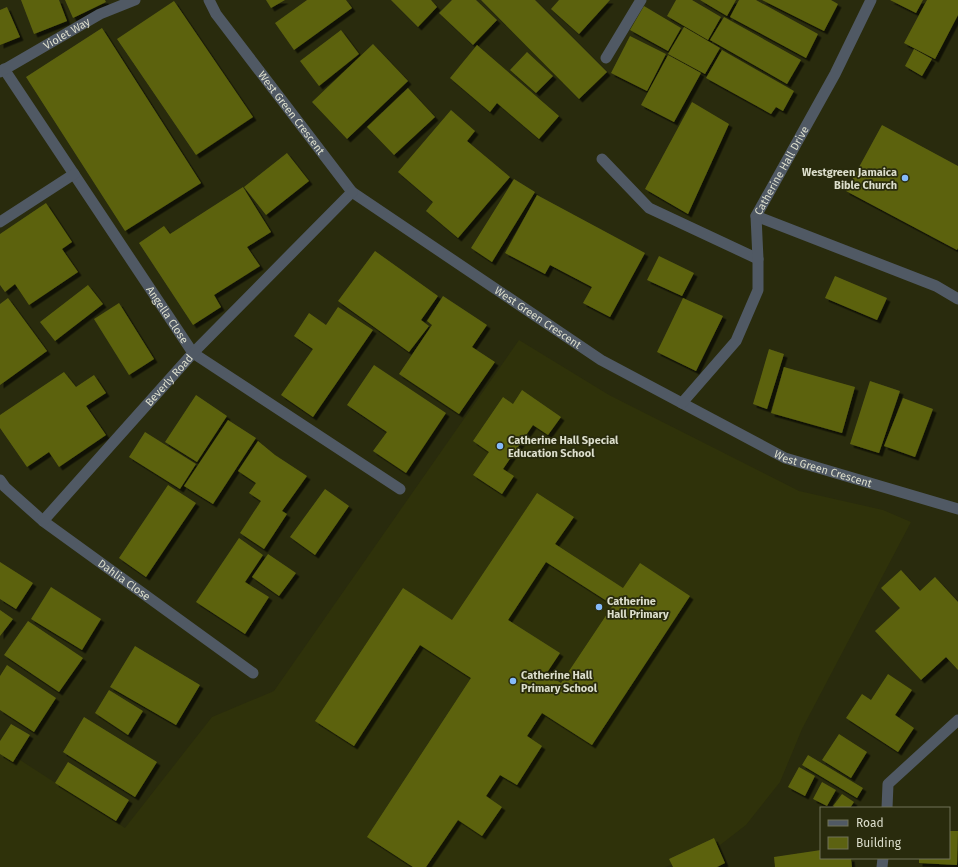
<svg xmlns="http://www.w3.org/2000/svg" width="958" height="867" font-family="'Fira Sans',sans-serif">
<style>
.built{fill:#2f320a}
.building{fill:#5c6211;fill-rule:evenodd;filter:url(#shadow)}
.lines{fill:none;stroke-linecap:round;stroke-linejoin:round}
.minor{stroke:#505964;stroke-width:11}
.poi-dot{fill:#85bbfb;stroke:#292b0d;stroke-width:1.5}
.labels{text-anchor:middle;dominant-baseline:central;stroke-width:3.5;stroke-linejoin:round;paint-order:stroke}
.street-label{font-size:11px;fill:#dcdecc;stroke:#292b0d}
.poi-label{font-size:11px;font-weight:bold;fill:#dcdecc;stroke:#292b0d;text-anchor:start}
</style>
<defs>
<filter id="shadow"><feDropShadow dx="3.5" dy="3.5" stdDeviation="0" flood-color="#0009"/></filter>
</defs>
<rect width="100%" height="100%" fill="#292b0d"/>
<path class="built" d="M519 340 609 395 799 491 883 510 911 522 802 729 780 782 746 825 711 852 665 867H0V747L125 828 212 717 274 691Z"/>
<path class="building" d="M21 0H59L67 21 34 34Z
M65 0H105L106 2 73 18Z
M266 0H285L271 8Z
M307 0H346L352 8 294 50 275 23Z
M391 0H431L437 7 418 27Z
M452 0H476L497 20 473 45 439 13Z
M481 0H535L607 72 579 99Z
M559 0H610L579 34 551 9Z
M676 0H692L721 17 708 40 667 16Z
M700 0H736L727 16Z
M739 0H756L818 34 806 58 730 17Z
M762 0H831L838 4 824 31Z
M890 0H923L916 13Z
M927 0H958V15L935 59 904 43Z
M174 1 253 117 196 155 117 39Z
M644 6 681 28 668 51 630 30Z
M7 7 20 37 0 45V10Z
M724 17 801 60 787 84 710 40Z
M684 27 720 48 705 74 668 54Z
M102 28 201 183 125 231 26 77Z
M341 30 359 54 319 86 300 61Z
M630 36 666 54 647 91 611 73Z
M373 44 408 81 347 139 312 102Z
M477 45 559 116 539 139 497 103 490 112 450 78Z
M914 49 932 59 922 76 905 66Z
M722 50 794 91 783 111 776 107 771 114 706 78Z
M527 52 553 76 536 93 510 70Z
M668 55 701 73 674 122 641 105Z
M408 88 435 117 394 155 367 127Z
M692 102 729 124 688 214 645 189Z
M451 110 475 131 467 141 510 177 458 238 426 211 433 202 398 172Z
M882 125 958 166V248L957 250 846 191Z
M287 153 309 181 266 215 244 187Z
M514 179 535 192 492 262 471 248Z
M243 187 271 232 247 247 260 266 214 295 221 307 193 325 139 243 164 226 170 234Z
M537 195 645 253 610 317 583 303 592 287 550 265 545 274 505 253Z
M46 203 72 242 62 249 78 272 29 305 15 284 5 292 0 285V234Z
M375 251 438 296 421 320 429 326 409 352 338 301Z
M659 256 694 273 682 296 647 280Z
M835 276 887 298 877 320 825 298Z
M88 285 103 304 55 341 40 322Z
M443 296 487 325 472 347 495 362 459 414 399 374 432 325 427 321Z
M8 298 47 351 0 385V304Z
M683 298 723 316 696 371 657 352Z
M119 303 154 359 129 375 94 319Z
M338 307 373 330 313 417 281 395 313 349 294 336 309 313 326 325Z
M769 349 784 354 767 409 753 404Z
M374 365 446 413 406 473 373 451 387 432 347 405Z
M784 367 855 387 842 433 771 413Z
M64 372 76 387 94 375 106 393 86 406 106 435 59 467 49 452 27 467 0 428V415Z
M870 381 900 391 879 453 850 444Z
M522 390 561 417 548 435 533 425 503 469 514 476 502 494 473 475 489 452 473 441 503 397 513 404Z
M196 395 227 416 197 462 165 442Z
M903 398 933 409 915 457 884 446Z
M228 420 256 438 213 504 184 486Z
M145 432 196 464 180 489 129 457Z
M258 441 275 455 307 476 282 511 287 514 264 549 240 533 261 501 249 493 256 483 238 471Z
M168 485 196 503 146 577 119 558Z
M325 489 349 506 315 555 290 537Z
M537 493 574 517 555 544 623 588 640 563 690 596 592 745 542 713 527 736 542 746 517 785 500 775 486 796 502 807 482 836 458 820 426 867H413L367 837 471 678 420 645 354 746 315 721 403 588 452 620ZM546 562 613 605 561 683 546 674 560 653 508 620Z
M239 538 263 555 245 582 269 597 245 634 196 602Z
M268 554 296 573 279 596 252 577Z
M0 562 33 583 16 609 0 599Z
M901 570 920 591 935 577 958 602V670L946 657 921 680 875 631 900 608 881 588Z
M51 587 101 619 82 650 31 619Z
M0 610 13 619 0 636Z
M28 621 83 658 59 692 4 655Z
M135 646 200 685 176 725 110 687Z
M7 665 56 698 34 732 0 710V676Z
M888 674 912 690 895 715 914 728 898 752 846 718 862 694 871 700Z
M109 690 143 711 128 735 95 713Z
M84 717 157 762 135 797 63 752Z
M11 724 30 735 13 762 0 754V741Z
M839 734 867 752 851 778 822 760Z
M808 755 863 788 857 798 802 765Z
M68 762 129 800 116 821 55 783Z
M799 767 815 776 805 796 788 787Z
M822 782 836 790 827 806 813 799Z
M842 794 854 802 850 808H836L833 806Z
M949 831H958L957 865 919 863V858H949Z
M714 838 725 863 717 867H673L669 859Z
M821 850V858H851L852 867H775L774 857Z"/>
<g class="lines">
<g class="minor">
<path id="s1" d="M209 0 216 14 352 192 601 360 785 458 958 509"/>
<path d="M606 58 641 0"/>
<path id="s2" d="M4 69 193 353 400 489"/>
<path id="s3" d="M0 72 100 14 135 0"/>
<path d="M602 159 649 208 758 259"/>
<path d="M756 216 936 286 958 299"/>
<path d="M0 222 74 174"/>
<path id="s4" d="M682 403 736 341 758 290V259L756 216 835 74 871 0"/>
<path id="s5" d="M0 480 5 487 43 521 253 673"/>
<path id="s6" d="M43 521 193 353 352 192"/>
<path d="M887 808 888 784 958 720"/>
<path d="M882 867 883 858"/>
</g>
</g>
<g class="poi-dot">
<circle cx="905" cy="178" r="4"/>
<circle cx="500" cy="446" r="4"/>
<circle cx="599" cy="607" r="4"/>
<circle cx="513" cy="681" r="4"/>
</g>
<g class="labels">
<g class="street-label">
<text stroke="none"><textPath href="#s3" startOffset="77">Violet Way</textPath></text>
<text stroke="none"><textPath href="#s1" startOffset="140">West Green Crescent</textPath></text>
<text stroke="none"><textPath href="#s4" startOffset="264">Catherine Hall Drive</textPath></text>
<text stroke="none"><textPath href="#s2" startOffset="295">Angella Close</textPath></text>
<text stroke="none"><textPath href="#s1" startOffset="464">West Green Crescent</textPath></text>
<text stroke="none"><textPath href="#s6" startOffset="189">Beverly Road</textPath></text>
<text stroke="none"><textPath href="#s1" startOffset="788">West Green Crescent</textPath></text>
<text stroke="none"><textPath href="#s5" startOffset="160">Dahlia Close</textPath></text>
</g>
<g class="poi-label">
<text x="897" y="172" text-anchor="end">Westgreen Jamaica<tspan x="897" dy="13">Bible Church</tspan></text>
<text x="508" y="440">Catherine Hall Special<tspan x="508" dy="13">Education School</tspan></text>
<text x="607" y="601">Catherine<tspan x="607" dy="13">Hall Primary</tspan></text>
<text x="521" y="675">Catherine Hall<tspan x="521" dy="13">Primary School</tspan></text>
</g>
</g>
<rect x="820" y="807" width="130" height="52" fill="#292b0d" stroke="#717359"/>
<rect x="828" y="820" width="20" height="6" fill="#505964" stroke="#717359"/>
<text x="856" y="827" font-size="12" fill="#dcdecc">Road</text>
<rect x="828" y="837" width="20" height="12" fill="#5c6211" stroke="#717359"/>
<text x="856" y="847" font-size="12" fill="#dcdecc">Building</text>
</svg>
